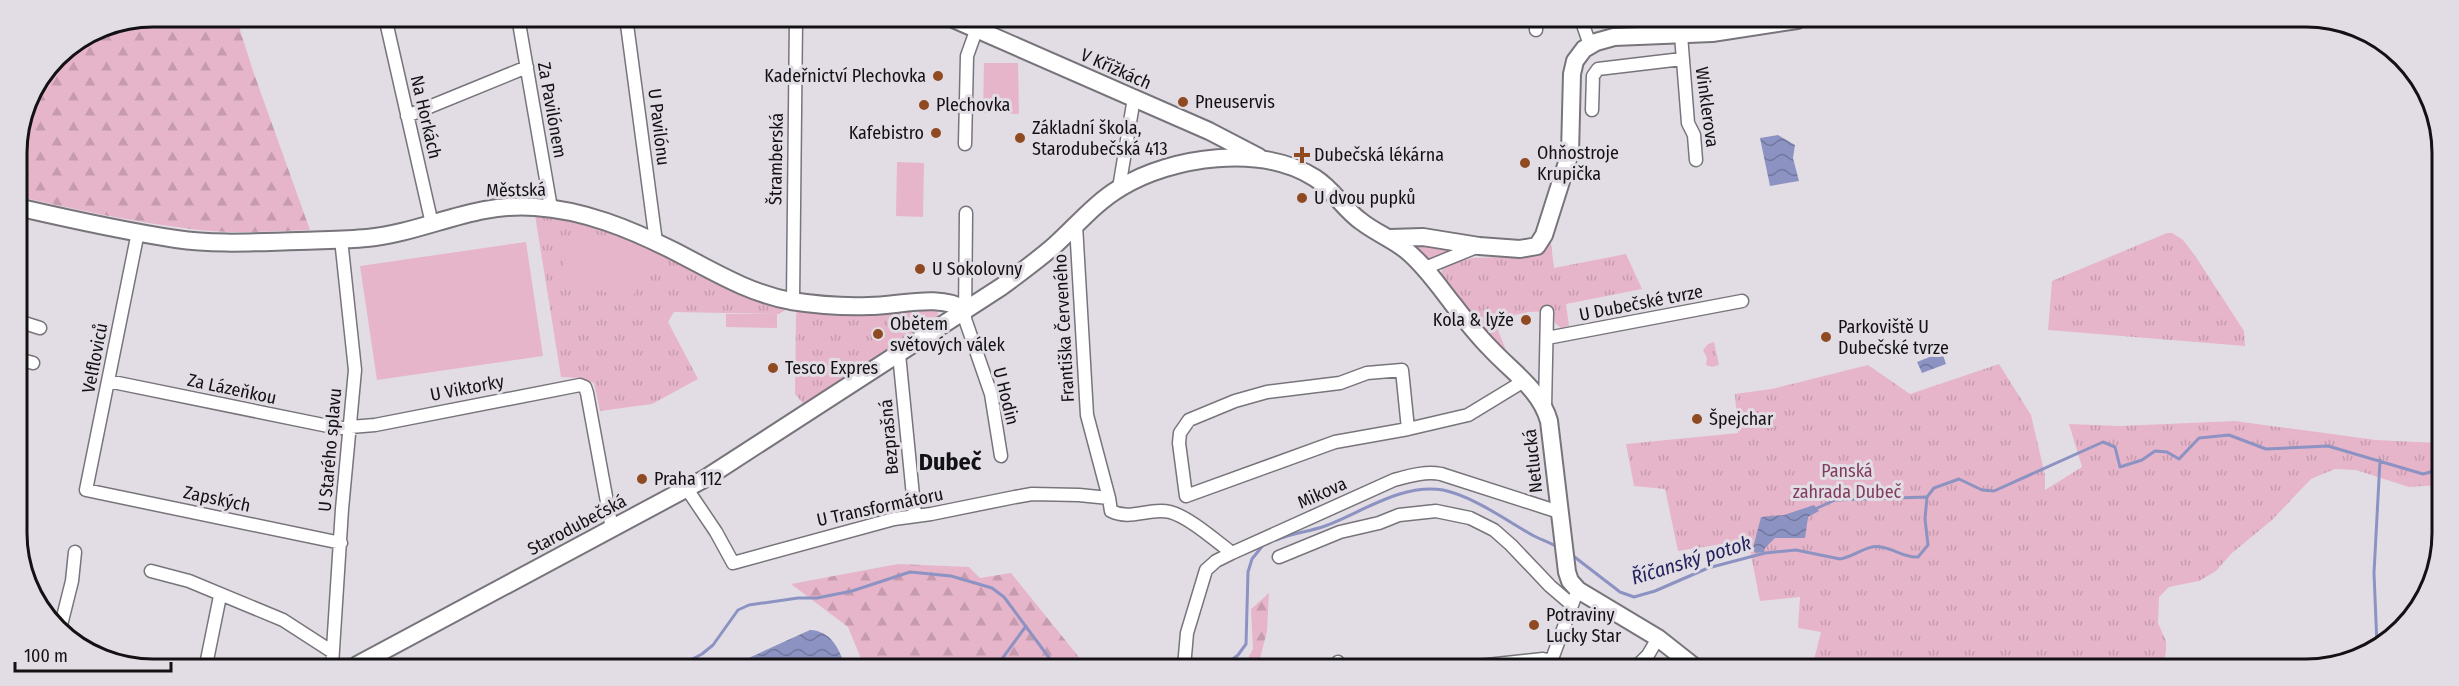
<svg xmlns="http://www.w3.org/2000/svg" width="2459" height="686" font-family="'Fira Sans Condensed',sans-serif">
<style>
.grass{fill:url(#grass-tufts)}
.forest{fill:url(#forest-firs)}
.pitch{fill:#e7b5ca}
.water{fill:url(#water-waves)}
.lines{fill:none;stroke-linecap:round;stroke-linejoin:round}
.stream{stroke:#8c93c2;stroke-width:3}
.street-casing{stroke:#78747b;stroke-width:15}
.secondary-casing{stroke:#78747b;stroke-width:20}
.street{stroke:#fff;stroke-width:12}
.secondary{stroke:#fff;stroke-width:16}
.poi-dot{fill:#904a22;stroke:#e2dde5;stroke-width:2}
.labels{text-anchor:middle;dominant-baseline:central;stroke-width:6;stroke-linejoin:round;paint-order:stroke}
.street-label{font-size:18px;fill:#131114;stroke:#e2dde5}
.poi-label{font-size:18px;fill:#131114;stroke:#e2dde5;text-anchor:start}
.park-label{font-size:18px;fill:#803d5d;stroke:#e2dde5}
.water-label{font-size:20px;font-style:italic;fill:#23235d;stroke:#e2dde5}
.district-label{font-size:24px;font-weight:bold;fill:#131114;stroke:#e2dde5}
.rim{fill:none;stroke:#131114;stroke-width:3}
</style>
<defs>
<pattern id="grass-tufts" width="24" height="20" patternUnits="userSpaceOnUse" patternTransform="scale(1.5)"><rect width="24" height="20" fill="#e7b5ca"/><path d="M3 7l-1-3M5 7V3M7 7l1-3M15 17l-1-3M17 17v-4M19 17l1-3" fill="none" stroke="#c59bad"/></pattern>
<pattern id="forest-firs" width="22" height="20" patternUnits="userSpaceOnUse" patternTransform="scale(1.5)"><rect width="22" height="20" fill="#e7b5ca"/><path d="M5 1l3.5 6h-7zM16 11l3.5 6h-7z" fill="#c59bad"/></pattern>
<pattern id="water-waves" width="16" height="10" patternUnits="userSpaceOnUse" patternTransform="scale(1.5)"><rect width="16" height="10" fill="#8c93c2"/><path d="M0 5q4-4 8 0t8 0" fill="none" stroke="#71779c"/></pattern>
</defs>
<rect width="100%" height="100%" fill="#e2dde5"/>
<path class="grass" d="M535 215 562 217 606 230 643 244 711 280 755 298 786 307 785 310 779 314 674 312 668 322 698 379 652 404 600 411 594 383 581 378 561 377Z
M2167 233H2172L2183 240 2196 257 2244 331 2245 346 2048 330 2052 281Z
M1550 236 1554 268 1626 254 1642 289 1566 304 1569 326 1561 328 1555 323 1553 311 1528 312 1494 320 1510 360 1440 277 1443 267 1472 258 1532 256 1541 249Z
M1413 244 1448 246 1450 250C1433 259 1426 264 1411 247Z
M934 308 938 312 937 321 924 329 919 318 918 309Z
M798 309H911L918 332 806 407 795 394 796 314Z
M1714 342 1719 365 1712 367 1706 365 1707 358 1703 350 1708 344Z
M1999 364 2031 415 2045 475V490L2082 467 2069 424 2120 426 2235 421 2376 440 2438 443V485L2409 487 2356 470 2335 469 2311 479 2272 520 2232 553 2216 571 2199 581 2169 587 2159 597 2158 623 2166 641V652L2162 669 1812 668 1821 632 1798 628 1800 597 1760 601 1748 540 1678 551 1665 489 1634 486 1626 444 1738 433 1735 394 1772 389 1868 365 1910 394Z"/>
<path class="forest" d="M153 17H236L253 71 310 230C273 231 235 234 199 230 138 223 77 210 17 196V145L27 101 57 56 101 27Z
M898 564 969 567 980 578 1011 573 1087 667 864 666 848 627 791 584Z
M1269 593 1267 631 1258 667H1229L1247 660 1253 649 1251 609Z"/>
<path class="pitch" d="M984 63H1018L1019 114 983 113Z
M897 162 924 163 923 217 896 216Z
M580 227 650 257 630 303 560 272Z
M526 242 543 356 377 380 360 266Z
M726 314H777V328L726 327Z"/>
<path class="water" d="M1778 135 1795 145 1793 158 1799 181 1770 186 1760 138Z
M1942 352 1946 364 1922 373 1917 362Z
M1814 505 1819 511 1808 517 1805 538H1775L1765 548 1764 552 1755 553 1753 548 1761 517 1784 515Z
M810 630C831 631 839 648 845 666H731Z"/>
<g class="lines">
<path class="stream" d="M1815 509 1835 500 1926 497
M1276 540C1293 533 1308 532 1325 526 1361 513 1401 483 1443 490 1473 496 1507 521 1534 536 1542 540 1551 543 1559 548
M1572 555 1620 592 1634 597 1655 591 1708 568 1765 553 1796 550 1840 559C1854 557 1867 544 1881 547 1895 549 1904 558 1918 557L1928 545 1925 519 1927 497 1934 488 1959 479 1982 490 1994 491 2103 442 2115 447 2120 467 2142 460 2155 451 2167 452 2179 459 2199 438 2229 435 2266 449 2328 446 2423 474 2438 470
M2377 646 2374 573 2380 460
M679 666 702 654 713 645 738 610 749 605 798 598H817L852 591 910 572 951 576 992 588 1004 597 1056 667
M996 667 1026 626
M1223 667 1238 655 1246 644 1248 572 1252 559 1264 544"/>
<defs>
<path id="street" d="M385 17 432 224
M518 17 551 208
M626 17 656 242
M1536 19V30
M1581 19 1590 45
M1681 35 1688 123 1694 135 1696 160
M1592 110 1593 76 1598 69 1682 59
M407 116 527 67
M965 144 967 56 977 28
M1119 188 1134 98
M966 213 965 319 991 394 1001 456
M1076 225 1087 415 1109 498
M138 232 86 490 341 543
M1425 268 1479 246
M793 301 796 18
M18 321 40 328
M1547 338 1742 301
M899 354 915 516
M18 359 33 363
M108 381 338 428 375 425 580 385 585 387 587 393 612 529
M1545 408 1547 312
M1408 429 1402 370 1367 373 1340 383 1267 392 1235 401 1189 420 1180 433 1179 443 1186 496 1335 442 1408 429 1468 415 1524 381
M687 489 716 532 733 563 894 519 931 514 1015 497 1032 494 1079 495 1109 498 1111 511C1131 521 1149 507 1170 512 1189 517 1216 541 1232 553L1394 480C1409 476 1425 471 1441 474L1559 512
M1279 557 1340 532 1379 523 1399 515 1436 511 1470 518 1494 530 1511 545 1550 586 1571 604
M151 571 189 581 283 620 331 651
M60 629 72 581 75 552
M1338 662 1339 667
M206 665 220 596
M332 665 342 509 355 370 341 239
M1184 667 1187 633 1206 570 1216 561 1232 553
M1549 667 1575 597
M1459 668 1543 659 1552 661 1562 668
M1606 668H1620
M1635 668 1648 655 1658 638"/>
<path id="secondary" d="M951 18 1209 131 1259 157
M17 207C69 219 123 231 176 239 216 245 258 242 299 241 321 240 345 240 367 238 426 232 474 202 535 207 584 210 630 229 674 251 713 271 748 293 791 301 817 305 844 307 869 306 899 306 939 293 966 310
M1390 238 1423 237 1479 246 1520 249 1537 246 1544 235 1570 153 1572 74 1575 61 1584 49 1596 42 1614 37 1712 33 1797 20
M357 665 706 478 1001 287C1020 273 1038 260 1055 245 1076 226 1096 202 1120 188 1172 156 1262 144 1315 178 1334 190 1344 210 1362 222 1376 233 1393 239 1407 251 1425 266 1438 285 1452 303 1464 318 1476 334 1490 348 1512 372 1540 389 1549 421L1567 572 1570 581 1578 590 1658 638 1696 668"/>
</defs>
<use href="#street" class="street-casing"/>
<use href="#secondary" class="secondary-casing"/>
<use href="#street" class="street"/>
<use href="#secondary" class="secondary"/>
</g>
<g class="poi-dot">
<circle cx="938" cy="76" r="6"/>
<circle cx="1183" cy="102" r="6"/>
<circle cx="924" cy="105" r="6"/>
<circle cx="936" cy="133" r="6"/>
<circle cx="1020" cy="138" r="6"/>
<path d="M1299 146h6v6h6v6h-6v6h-6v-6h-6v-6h6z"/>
<circle cx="1525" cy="163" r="6"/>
<circle cx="1302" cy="198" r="6"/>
<circle cx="920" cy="269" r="6"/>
<circle cx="1526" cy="320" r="6"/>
<circle cx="878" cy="334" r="6"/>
<circle cx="1826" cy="337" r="6"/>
<circle cx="773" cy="368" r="6"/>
<circle cx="1697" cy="419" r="6"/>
<circle cx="642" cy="479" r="6"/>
<circle cx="1534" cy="625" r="6"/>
</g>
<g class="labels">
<g class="street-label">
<text transform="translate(1116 69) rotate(24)">V Křížkách</text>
<text transform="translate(1707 107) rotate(82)">Winklerova</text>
<text transform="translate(552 110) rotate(80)">Za Pavilónem</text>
<text transform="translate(426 117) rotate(77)">Na Horkách</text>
<text transform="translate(659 127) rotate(83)">U Pavilónu</text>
<text transform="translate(776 159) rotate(-89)">Štramberská</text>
<text transform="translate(516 190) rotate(-1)">Městská</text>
<text transform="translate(1641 303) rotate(-11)">U Dubečské tvrze</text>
<text transform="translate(1064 328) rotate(-93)">Františka Červeného</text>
<text transform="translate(95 358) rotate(-79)">Velfloviců</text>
<text transform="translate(467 388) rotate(-11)">U Viktorky</text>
<text transform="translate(232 389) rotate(12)">Za Lázeňkou</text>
<text transform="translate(1006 396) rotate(76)">U Hodin</text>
<text transform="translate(889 437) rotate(-95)">Bezprašná</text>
<text transform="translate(330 450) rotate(-85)">U Starého splavu</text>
<text transform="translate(1533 461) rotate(-96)">Netlucká</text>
<text transform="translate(1322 493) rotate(-24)">Mikova</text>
<text transform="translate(217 499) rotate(12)">Zapských</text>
<text transform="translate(880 507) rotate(-12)">U Transformátoru</text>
<text transform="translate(577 525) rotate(-28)">Starodubečská</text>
</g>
<g class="poi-label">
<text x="926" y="76" text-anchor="end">Kadeřnictví Plechovka</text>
<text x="1195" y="102">Pneuservis</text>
<text x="936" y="105">Plechovka</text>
<text x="1032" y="128">Základní škola,<tspan x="1032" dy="21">Starodubečská 413</tspan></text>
<text x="924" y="133" text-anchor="end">Kafebistro</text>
<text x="1537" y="153">Ohňostroje<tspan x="1537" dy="21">Krupička</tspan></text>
<text x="1314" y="155">Dubečská lékárna</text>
<text x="1314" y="198">U dvou pupků</text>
<text x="932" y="269">U Sokolovny</text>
<text x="1514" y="320" text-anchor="end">Kola &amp; lyže</text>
<text x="890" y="324">Obětem<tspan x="890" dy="21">světových válek</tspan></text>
<text x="1838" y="327">Parkoviště U<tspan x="1838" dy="21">Dubečské tvrze</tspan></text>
<text x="785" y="368">Tesco Expres</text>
<text x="1709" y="419">Špejchar</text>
<text x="654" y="479">Praha 112</text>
<text x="1546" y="615">Potraviny<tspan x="1546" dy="21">Lucky Star</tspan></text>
</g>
<g class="park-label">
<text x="1847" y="471">Panská<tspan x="1847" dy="21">zahrada Dubeč</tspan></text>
</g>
<g class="water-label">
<text transform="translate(1691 560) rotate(-17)">Říčanský potok</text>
</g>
<g class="district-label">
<text x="950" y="462">Dubeč</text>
</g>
</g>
<path d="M0 0H2459V686H0ZM153 27H2306A126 126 0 0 1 2432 153V533A126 126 0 0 1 2306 659H153A126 126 0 0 1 27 533V153A126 126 0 0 1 153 27Z" fill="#e2dde5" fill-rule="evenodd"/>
<path class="rim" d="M153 27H2306A126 126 0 0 1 2432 153V533A126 126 0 0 1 2306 659H153A126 126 0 0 1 27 533V153A126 126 0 0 1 153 27Z"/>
<path d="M15 662v9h156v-9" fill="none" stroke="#131114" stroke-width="3"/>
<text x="24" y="662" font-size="18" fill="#131114" stroke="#e2dde5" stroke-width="4.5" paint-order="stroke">100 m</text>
</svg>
